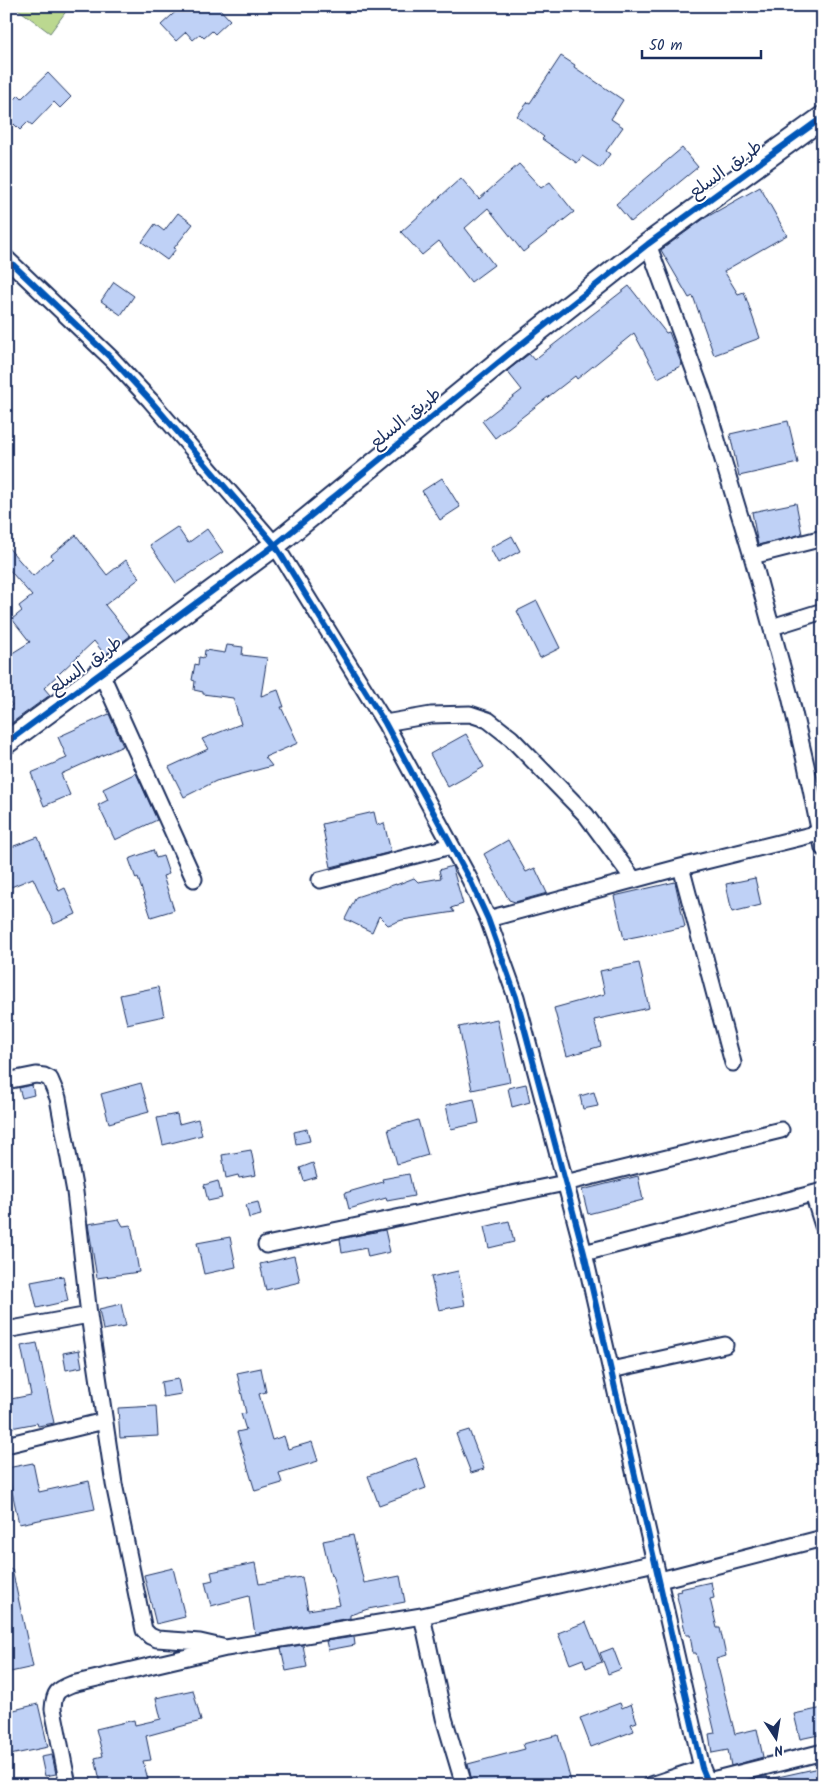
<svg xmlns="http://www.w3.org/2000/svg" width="829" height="1791" font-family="Kalam,'Playpen Sans Arabic',sans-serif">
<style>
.green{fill:#bbd890;stroke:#6b8477}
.building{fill:#bfd1f6;stroke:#1b2f5e}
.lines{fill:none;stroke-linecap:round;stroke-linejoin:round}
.street-casing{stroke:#1b2f5e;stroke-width:19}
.secondary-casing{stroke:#1b2f5e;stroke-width:25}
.street{stroke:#fff;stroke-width:15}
.secondary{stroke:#fff;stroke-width:21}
.cycleway-casing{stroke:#fff;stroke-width:9}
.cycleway{stroke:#0057b8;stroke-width:6}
.labels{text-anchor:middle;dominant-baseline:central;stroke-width:4;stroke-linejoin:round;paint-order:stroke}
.street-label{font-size:18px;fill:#1b2f5e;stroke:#fff}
</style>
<rect width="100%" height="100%" fill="#fff"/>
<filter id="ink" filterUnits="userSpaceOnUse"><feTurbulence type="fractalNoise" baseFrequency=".02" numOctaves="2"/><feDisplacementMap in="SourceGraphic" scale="10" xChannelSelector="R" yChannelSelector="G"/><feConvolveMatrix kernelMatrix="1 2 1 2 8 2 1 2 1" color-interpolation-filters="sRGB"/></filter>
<g filter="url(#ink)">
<path class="green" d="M14 6H70L50 33Z"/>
<path class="building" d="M182 6H217L230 20 215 34 212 31 204 38 200 34 193 40 186 32 176 41 161 25Z
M561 56 575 65 574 67 623 100 611 119 623 127 606 151 610 154 600 168 582 156 577 163 542 139 544 137 517 116 528 102 530 103Z
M48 73 71 97 60 108 54 102 32 125 28 122 20 130 14 124 6 132V108L19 95 22 98Z
M682 148 698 167 631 222 616 204Z
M519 164 541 188 550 182 574 212 523 252 488 208 465 228 494 265 471 282 439 241 422 255 401 232 461 178 479 199Z
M760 187 787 235 724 271 738 294 744 292 760 338 714 355 693 296 689 298 661 250 705 218Z
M178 213 193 224 174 248 176 249 167 260 142 242 155 224 164 231Z
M114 282 134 296 121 315 101 301Z
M629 286 666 333 669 332 682 365 658 378 634 333 577 379 575 376 495 438 482 421 522 390 507 371 529 354 534 360Z
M788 421 798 463 739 476 730 434Z
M442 478 460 507 440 520 422 491Z
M796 503 802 534 758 545 752 512Z
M177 527 188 543 207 529 223 552 176 583 150 545Z
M76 535 107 575 126 560 140 578 105 605 130 636 105 655 94 641 44 688 50 695 6 727V710L12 705 6 697V657L30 642 12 619 22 611 19 606 32 596 6 566V545L33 576 53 558 51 555Z
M512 536 520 551 498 563 490 548Z
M537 601 560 648 540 658 517 611Z
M227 645 243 647 242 655 267 658 261 696 278 690 284 707H281L298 743 265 757 272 766 216 781 184 797 169 767 208 749 202 739 241 724 233 698 203 694V692L194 690 195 681 192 680 195 664 198 665 199 657 204 658 205 650 225 653Z
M109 714 123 746 61 774 70 795 44 806 31 773 67 758 58 737Z
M466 734 484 767 448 787 430 754Z
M136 773 157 820 115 840 98 805 108 800 103 789Z
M374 812 377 825 384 823 391 852 331 867 322 824Z
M38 837 59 891 65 888 76 914 54 924 33 878 11 887 6 874V849Z
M508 840 526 872 535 868 547 893 515 902 509 900 484 854Z
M153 850 156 858 163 856 169 874 163 876 174 910 151 917 138 878 136 879 129 859Z
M452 866 463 904 451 908 454 912 402 920 388 925 379 916 372 932 345 919 356 897 396 884V885L414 878 418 882 441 878 439 870Z
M755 878 761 905 732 912 726 884Z
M675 882 685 927 624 939 614 896Z
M639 963 649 1008 594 1020 601 1046 567 1056 554 1008 605 994 600 971Z
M158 987 164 1016 127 1024 120 995Z
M497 1019 510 1082 472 1090 459 1027Z
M141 1083 149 1112 109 1123 101 1094Z
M526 1084 530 1102 512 1107 508 1088Z
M32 1085 34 1095 22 1098 19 1088Z
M594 1092 598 1106 583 1109 580 1096Z
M474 1099 479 1123 451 1129 446 1105Z
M177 1114 179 1124 198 1119 202 1135 163 1145 157 1118Z
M418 1120 428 1155 397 1164 388 1129Z
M307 1129 310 1141 296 1144 294 1132Z
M251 1150 256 1175 239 1178 238 1175 226 1178 222 1155Z
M313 1163 317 1177 304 1181 300 1168Z
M409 1174 414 1196 387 1201 386 1198 349 1209 345 1193 383 1182 382 1179Z
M638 1176 643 1200 588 1214 582 1190Z
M218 1181 222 1198 208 1201 204 1185Z
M258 1202 261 1215 249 1218 246 1205Z
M119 1219 123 1226 131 1225 139 1272 97 1278 88 1224Z
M509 1221 514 1242 489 1248 484 1227Z
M385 1230 390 1252 368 1257 366 1248 342 1253 340 1239Z
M230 1237 236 1267 204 1274 197 1243Z
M294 1256 300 1282 266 1290 260 1264Z
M458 1271 465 1305 439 1310 431 1277Z
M63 1276 68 1301 37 1308 31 1282Z
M121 1304 126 1326 103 1330 99 1309Z
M37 1343 54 1423 38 1426 37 1423 6 1429V1400L31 1395 21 1346Z
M79 1350 82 1367 66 1370 63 1353Z
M261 1368 266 1392 259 1394 272 1440 284 1436 288 1449 312 1442 318 1461 279 1473 282 1483 255 1491 237 1432 246 1430 241 1414 246 1413 237 1373Z
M178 1379 181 1394 163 1397 161 1382Z
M156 1406 158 1436 120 1438 118 1408Z
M469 1430 484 1469 471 1473 456 1434Z
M416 1458 426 1488 379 1505 368 1476Z
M33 1463 39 1492 89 1481 95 1509 19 1524 7 1468Z
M353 1535 364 1583 400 1576 405 1602 368 1609 350 1615V1618L255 1634 249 1596 211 1606 205 1582 213 1580 211 1572 255 1563 259 1584 302 1577 308 1610 340 1605 332 1575 331 1576 323 1541Z
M173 1568 185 1617 156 1624 144 1575Z
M12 1569 33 1667 6 1673V1570Z
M711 1582 714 1598 710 1599 717 1628H720L726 1656 716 1659 735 1734 757 1729 763 1757 731 1766 728 1750 712 1753 709 1734 715 1733 696 1653H693L690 1635H686L676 1592 681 1591 680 1589Z
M586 1622 602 1662 586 1668 583 1659 570 1664 558 1633Z
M354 1637 355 1645 328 1650 326 1641Z
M303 1645 307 1667 286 1671 281 1648Z
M613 1648 621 1669 608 1674 600 1653Z
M193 1690 201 1721 146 1736 151 1760 143 1761 149 1783 140 1785H101L95 1758 103 1756 96 1729 134 1720 135 1725 161 1719 156 1698Z
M620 1703 622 1708 631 1704 637 1722 631 1724 634 1731 591 1747 580 1718Z
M38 1704 48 1747 10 1755 6 1740V1712Z
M823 1708V1734L800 1739 794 1714Z
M558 1735 572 1785H473L468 1764 525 1749 523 1744Z
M52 1755 56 1774 45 1776 41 1757Z
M823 1767V1785H769V1779Z
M767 1776 769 1785H734V1784Z"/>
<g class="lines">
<defs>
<path id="street" d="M648 244 704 397 752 556 790 696 806 765 823 848
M6 258 112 359 150 400 275 545 385 723 470 880 488 919 516 997 584 1253 702 1768 709 1785
M752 556 823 538
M772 627 823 611
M101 673 194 879
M385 723 431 715 470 714 488 720 511 738 586 815 634 880
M681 867 733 1063
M320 880 451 846
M488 919 681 867 823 832
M6 1081 36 1075 44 1076 50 1079 58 1098 75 1192 89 1315 114 1484 144 1630 150 1636 157 1639 200 1642 222 1647
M813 1194 823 1226
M266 1245 565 1183 781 1130
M584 1253 823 1191
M6 1330 89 1315
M611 1370 725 1345
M6 1445 104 1421
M660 1580 823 1538
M422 1616 444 1718 464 1785
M708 1781 823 1752
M68 1785 53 1709C54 1692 57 1690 72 1684L226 1648 422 1616 655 1563
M651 1785 702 1768"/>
<path id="secondary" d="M6 743 275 545 515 349 648 244 823 117"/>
</defs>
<use href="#street" class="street-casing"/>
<use href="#secondary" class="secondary-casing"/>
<use href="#street" class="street"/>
<use href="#secondary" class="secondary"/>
<defs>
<path id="cycleway" d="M6 258 112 359 150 400 275 545 385 723 470 880 488 919 516 997 584 1253 702 1768 709 1785
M6 743 275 545 515 349 648 244 823 117"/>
</defs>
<use href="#cycleway" class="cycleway-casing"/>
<use href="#cycleway" class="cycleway"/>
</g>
</g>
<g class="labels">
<g class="street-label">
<text transform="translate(726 170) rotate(-36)">طريق السلع</text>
<text transform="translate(406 419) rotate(-39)">طريق السلع</text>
<text transform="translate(86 666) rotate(-36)">طريق السلع</text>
</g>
</g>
<rect width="829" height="1791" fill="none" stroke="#fff" stroke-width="25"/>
<rect x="12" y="12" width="804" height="1766" fill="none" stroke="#1b2f5e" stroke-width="2" filter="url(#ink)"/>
<g transform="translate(776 1738) rotate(168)" stroke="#ffffff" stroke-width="4" paint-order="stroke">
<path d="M0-4L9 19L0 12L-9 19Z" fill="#1b2f5e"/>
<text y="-8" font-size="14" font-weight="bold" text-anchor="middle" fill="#1b2f5e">N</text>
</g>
<path d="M642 50v8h119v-8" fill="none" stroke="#1b2f5e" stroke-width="2.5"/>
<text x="649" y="50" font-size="15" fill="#1b2f5e" stroke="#ffffff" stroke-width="4" paint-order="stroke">50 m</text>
</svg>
